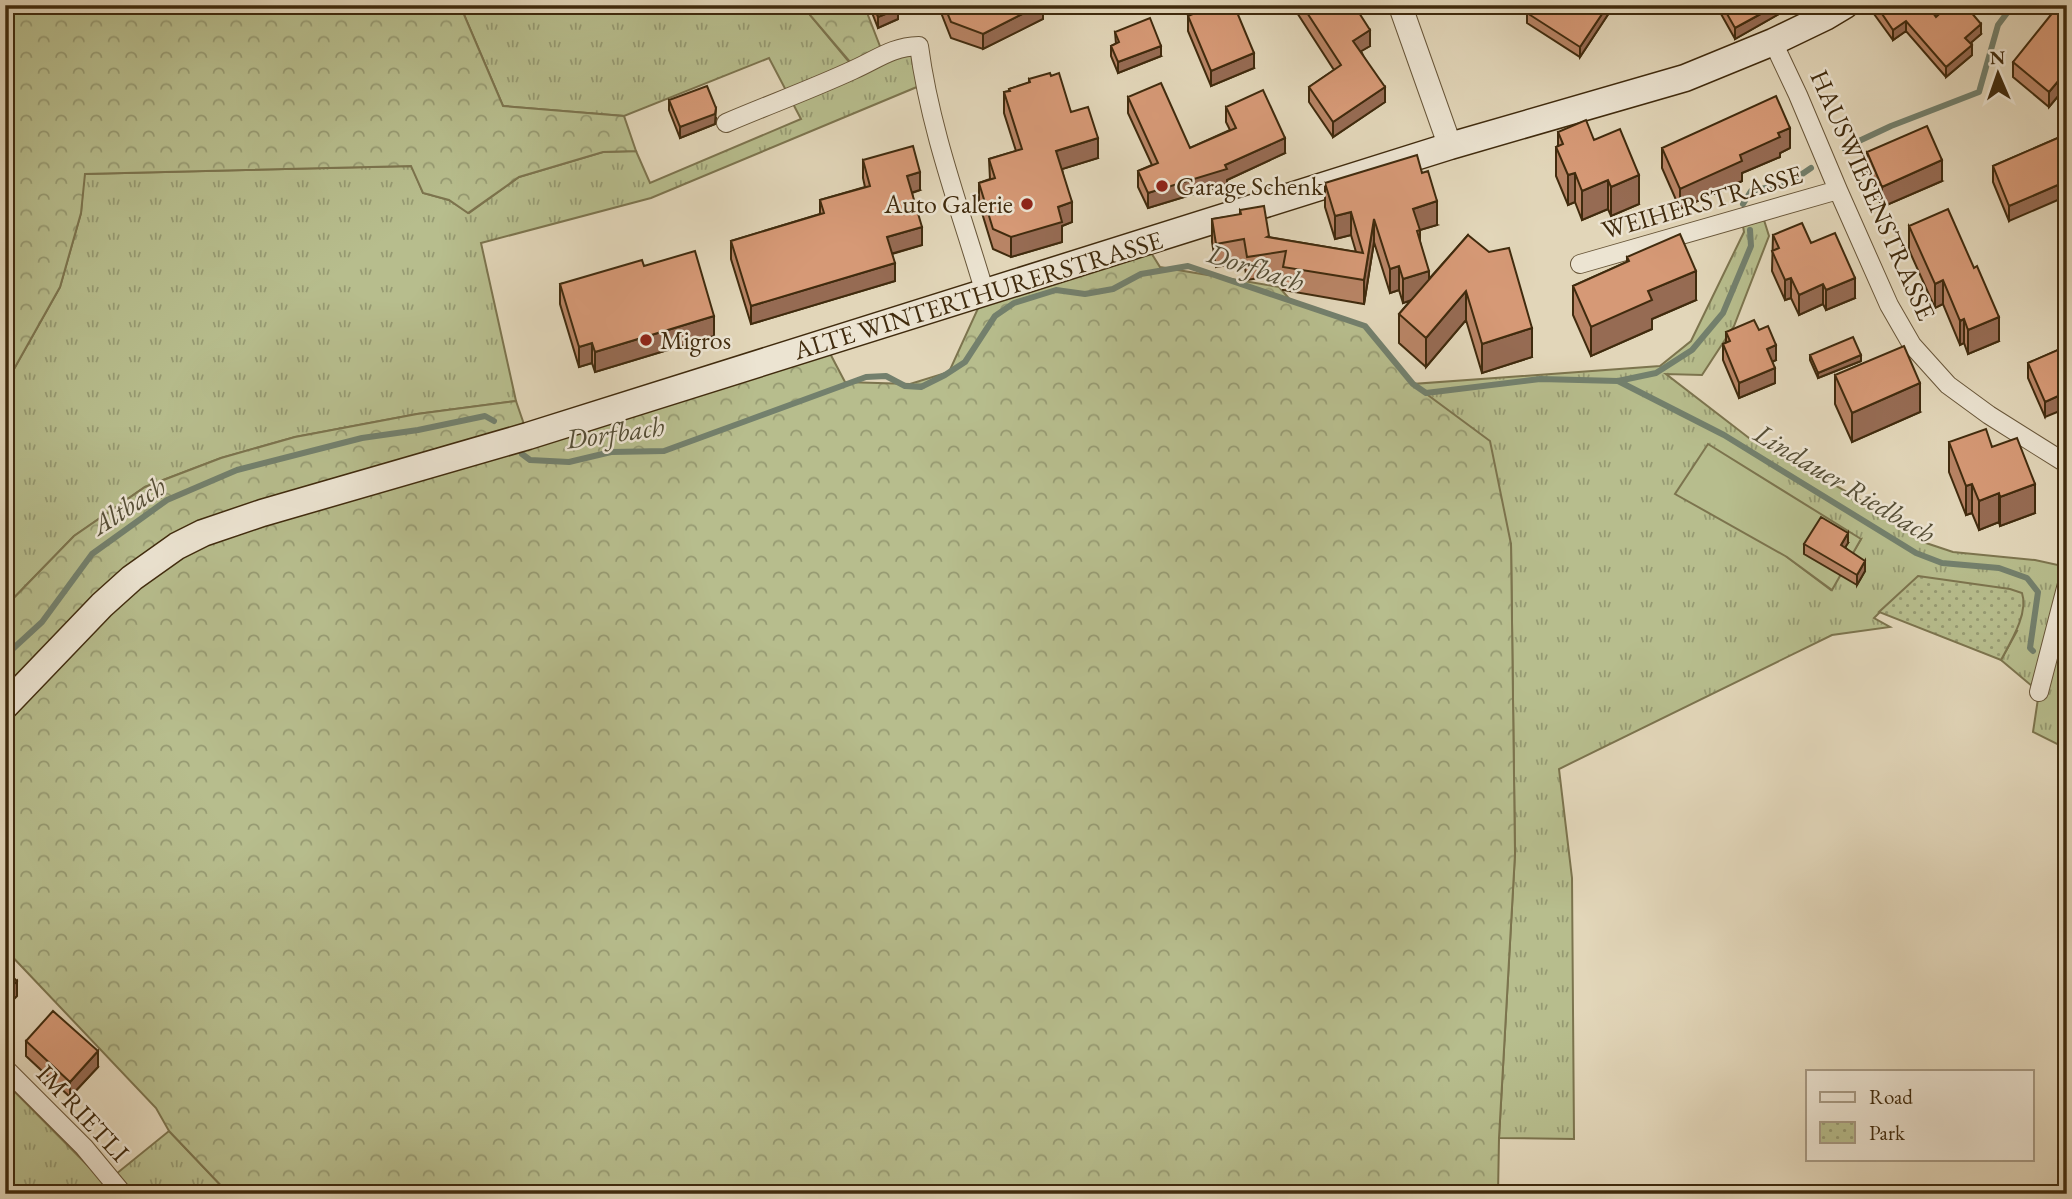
<svg xmlns="http://www.w3.org/2000/svg" width="2072" height="1199" font-family="'EB Garamond',serif">
<style>
.grass{fill:url(#grass-tufts);stroke:#7c744e;stroke-width:2;fill-rule:evenodd}
.forest{fill:url(#forest-crowns);stroke:#7c744e;stroke-width:2}
.park{fill:url(#park-dots);stroke:#7c744e;stroke-width:2}
.garden{fill:#b7bd8d;stroke:#7c744e;stroke-width:2}
.lines{fill:none;stroke-linecap:round;stroke-linejoin:round}
.stream{stroke:#73806d;stroke-width:6}
.minor-casing{stroke:#685639;stroke-width:20}
.tertiary-casing{stroke:#685639;stroke-width:25}
.secondary-casing{stroke:#402b0e;stroke-width:29}
.minor{stroke:#ece4d2;stroke-width:18}
.tertiary{stroke:#ece4d2;stroke-width:23}
.secondary{stroke:#ece4d2;stroke-width:26}
.wall{fill:#b88465;stroke:#402b0e;stroke-width:2}
.shaded-wall{fill:#966b53;stroke:#402b0e;stroke-width:2}
.building{fill:#d69976;stroke:#402b0e;stroke-width:2}
.poi-dot{fill:#8f2418;stroke:#ece4d2;stroke-width:2.5}
.labels{text-anchor:middle;dominant-baseline:central;stroke-width:5;stroke-linejoin:round;paint-order:stroke}
.poi-label{font-size:26px;fill:#402b0e;stroke:#ece4d2;text-anchor:start}
.street-label{font-size:26px;fill:#402b0e;stroke:#ece4d2}
.water-label{font-size:28px;font-style:italic;fill:#554e36;stroke:#ece4d2}
</style>
<defs>
<pattern id="grass-tufts" width="24" height="20" patternUnits="userSpaceOnUse" patternTransform="scale(1.75)"><rect width="24" height="20" fill="#b7bd8d"/><path d="M3 7l-1-3M5 7V3M7 7l1-3M15 17l-1-3M17 17v-4M19 17l1-3" fill="none" stroke="#969a72"/></pattern>
<pattern id="forest-crowns" width="20" height="18" patternUnits="userSpaceOnUse" patternTransform="scale(1.75)"><rect width="20" height="18" fill="#b7bd8d"/><path d="M2 6a3 3 0 1 1 6 0M12 15a3 3 0 1 1 6 0" fill="none" stroke="#969a72"/></pattern>
<pattern id="park-dots" width="8" height="8" patternUnits="userSpaceOnUse" patternTransform="scale(1.75)"><rect width="8" height="8" fill="#b7bd8d"/><path d="M2 2h.1M6 6h.1" fill="none" stroke="#969a72" stroke-width="1.8" stroke-linecap="round"/></pattern>
</defs>
<rect width="100%" height="100%" fill="#e2d6b9"/>
<filter id="stains"><feTurbulence type="fractalNoise" baseFrequency=".00286" numOctaves="4"/><feColorMatrix values="0 0 0 0 .2 0 0 0 0 .09 0 0 0 0 .02 0 0 0 .5 -.17"/></filter>
<radialGradient id="worn" r=".72"><stop offset=".6" stop-color="#630" stop-opacity="0"/><stop offset="1" stop-color="#630" stop-opacity=".3"/></radialGradient>
<path class="grass" d="M471 5H805L810 15 855 69 919 46 924 84 651 198 481 243 516 401 417 414 295 437 221 458 145 487 74 536 5 607V385L60 287 81 213 84 174 412 166 423 193 449 200 469 213 519 177 603 152 636 151 650 183 801 119 769 58 624 116 503 106 462 10Z
M1764 220 1769 236 1734 326 1702 375 1666 374 1749 438 1851 494 1926 543 1953 552 2035 560 2067 567V749L2033 732 2039 692 2001 660 2017 631 1887 605 1874 618 1890 627 1832 635 1559 769 1572 878 1574 1139 1499 1138 1515 854 1511 544 1413 384 1660 366 1691 341 1744 232 1743 226ZM1861 539 1831 590 1787 557Z
M5 1082 105 1183 169 1131 229 1194H5Z"/>
<path class="forest" d="M5 5H471L462 10 503 106 624 116 636 151 603 152 519 177 468 213 449 200 423 193 411 166 85 174 81 213 60 287 5 385Z
M805 5H864L883 54 856 69 810 15Z
M1145 243 1160 267 1279 287 1292 302 1365 326 1413 384 1490 441 1511 544 1515 854 1499 1138 1498 1194H229L169 1131 156 1108 5 949V607L74 536 145 487 221 458 295 437 417 414 516 401 528 436 824 342 845 382 910 384 949 372 985 293Z"/>
<path class="park" d="M1918 576 2010 589 2022 593C2029 613 2010 643 2001 660L1879 612Z"/>
<path class="garden" d="M1708 444 1861 539 1832 590 1787 557 1675 494Z"/>
<g class="lines">
<path class="stream" d="M1844 148 1891 126 1979 92 1998 25 2013 5
M1743 204 1751 191 1789 183 1811 168
M1618 381 1724 435 1916 553 1942 563 1999 568 2027 578 2038 592 2030 648 2033 651
M522 454 530 460 569 462 611 452 664 451 866 377 886 376 905 386 921 387 945 375 965 362 995 316 1014 303 1056 290 1085 294 1113 289 1141 274 1188 266 1365 326 1413 384 1426 393 1540 379 1618 381 1656 373 1692 350 1723 313 1751 246 1750 230
M5 656 42 622 92 554 167 500 237 470 362 438 418 430 485 416 494 421
M2063 669 2067 671"/>
<defs>
<path id="minor" d="M1773 42 1798 95 1838 190 1889 305 1912 345 1948 385 1989 415 2067 464
M726 123C768 105 812 89 853 70 878 59 891 47 919 46 930 130 961 212 985 293
M1580 264 1838 190
M2039 692 2067 584
M5 1068 84 1147 123 1194"/>
<path id="tertiary" d="M1400 5 1450 146"/>
<path id="secondary" d="M5 706 102 605 132 578 177 546 203 533 262 513 528 436 1450 146 1685 78 1773 42 1825 17 1845 5"/>
</defs>
<use href="#minor" class="minor-casing"/>
<use href="#tertiary" class="tertiary-casing"/>
<use href="#secondary" class="secondary-casing"/>
<use href="#minor" class="minor"/>
<use href="#tertiary" class="tertiary"/>
<use href="#secondary" class="secondary"/>
</g>
<path class="wall" d="M869 5H897L898 19 878 28Z
M938 5H1043V19L983 49 951 38Z
M1292 5H1354L1370 46 1361 51 1385 102 1333 137 1309 102V87L1334 70Z
M1609 5V13L1580 57 1527 23V13Z
M1716 5H1784V11L1735 39Z
M1874 5H1927L1936 17 1981 34 1970 43 1972 55 1946 77 1906 31 1893 40 1874 14Z
M1188 16 1254 68 1211 86 1188 31Z
M2067 21V92L2062 98 2059 95 2049 107 2013 77V62Z
M1115 32 1161 56 1118 73 1111 56V46L1116 44Z
M1029 79 1071 112 1098 158 1062 169 1072 222 1062 226V242L1011 257 993 249 979 203V183L990 179 989 159 1016 151 1004 113V92L1009 91V89L1029 83Z
M1128 97 1190 148 1230 130 1226 122V107L1285 153 1227 180V184L1148 208 1138 187V171L1152 165 1128 113Z
M669 100 716 118 715 124 680 138 669 110Z
M1558 132 1594 140 1639 204 1611 216 1608 209 1582 220 1575 202 1568 205 1556 176V147L1558 146Z
M2060 137 2009 221 1993 182V166Z
M1662 148H1790L1780 153V157L1742 173V181L1680 209 1662 168Z
M1867 152 1942 181 1882 207 1867 172Z
M863 160 920 190 912 193 922 245 892 254 895 281 751 324 731 259V241L820 214V200L865 187 863 178Z
M1325 183 1437 225 1420 230V242L1429 279 1468 235 1532 357 1482 373 1466 320 1426 367 1399 343V314L1411 300 1403 303 1399 290 1390 293 1374 242 1364 304 1283 290V274L1247 280 1244 262 1216 267 1212 242V219L1240 215V210L1269 237 1356 252 1351 235 1335 239 1325 207Z
M1909 226 1999 341 1968 354 1964 343 1960 345 1943 304 1935 308 1909 250Z
M1773 235 1811 243 1855 298 1826 310 1823 304 1799 315 1791 298 1785 300 1772 271Z
M1627 257 1696 300 1652 319V329L1591 356 1573 315V286L1627 262Z
M644 266 714 336 595 372 592 363 579 367 560 304V284Z
M1759 330 1776 360 1772 362 1775 383 1739 398 1723 360V344L1726 343V332Z
M2067 346 2045 417 2028 378V363Z
M1810 355 1861 361 1818 378 1810 360Z
M1835 375 1920 412 1852 442 1835 404Z
M1949 442 1992 447 2035 513 2000 526 1999 522 1979 530 1972 513 1966 515 1949 472Z
M1848 543 1845 547 1865 571 1857 585 1804 554V544Z
M26 1041 98 1067 70 1097 26 1056Z"/>
<path class="shaded-wall" d="M1040 5H1043V19L983 49V34Z
M1608 5H1609V13L1580 57V47Z
M1777 5H1784V11L1735 39V28Z
M898 9V19L878 28V17Z
M1906 21V31L1893 40V30Z
M1981 24V34L1965 48V38Z
M1370 30V46L1353 56V41Z
M1972 45V55L1946 77V67Z
M1161 46V56L1118 73V62Z
M1254 53V68L1211 86V71Z
M2067 76V92L2062 98V83Z
M2059 80V95L2049 107V92Z
M1385 87V102L1333 137V122Z
M716 108 715 124 680 138V127Z
M1790 128V148L1780 153V157L1742 173V181L1680 209V189L1778 133Z
M1098 138V158L1056 171V151Z
M1285 138V153L1227 180V184L1148 208V193L1225 165Z
M1942 160V181L1882 207V187Z
M920 172V190L907 194V176Z
M1575 173V202L1568 205V175Z
M1639 175V204L1611 216V187Z
M1608 180V209L1582 220V191Z
M2067 181V196L2009 221V206Z
M1437 201V225L1413 232V209Z
M1072 202V222L1062 226V242L1011 257V237L1058 207Z
M1351 212V235L1335 239V216Z
M1374 219V242L1364 304V280Z
M922 227V245L887 255V237Z
M895 263V281L751 324V306Z
M1399 266V290L1390 293V269Z
M1429 271V294L1403 303V279Z
M1696 271V300L1652 319V329L1591 356V327L1648 291Z
M1791 278V298L1785 300V280Z
M1855 278V298L1826 310V290Z
M1943 280V304L1935 308V284Z
M1823 284V304L1799 315V295Z
M1466 291V320L1426 367V338Z
M714 316V336L595 372V352Z
M1999 317V341L1968 354V330Z
M1964 319V343L1960 345V321Z
M1532 328V357L1482 373V344Z
M592 343V363L579 367V347Z
M1776 345V360L1767 364V349Z
M1861 355V361L1818 378V373Z
M1775 368V383L1739 398V383Z
M1920 383V412L1852 442V413Z
M2067 392V408L2045 417V402Z
M1972 484V513L1966 515V486Z
M2035 484V513L2000 526V497Z
M1999 493V522L1979 530V501Z
M1848 533V543L1841 554V545Z
M1865 561V571L1857 585V575Z
M17 981V996L5 1008V993Z
M98 1051V1067L70 1097V1082Z"/>
<path class="building" d="M873 5H897L898 9 878 17Z
M944 5H1040L983 34 951 22Z
M1214 5H1234L1254 53 1211 71 1188 16Z
M1302 5H1354L1370 30 1353 41 1385 87 1333 122 1309 87 1341 65Z
M1531 5H1608L1580 47 1527 13Z
M1722 5H1777L1735 28Z
M1876 5H1927L1936 17 1949 5H1965L1981 24 1965 38 1972 45 1946 67 1906 21 1893 30Z
M2054 11 2067 21V76L2062 83 2059 80 2049 92 2013 62Z
M1150 18 1161 46 1118 62 1111 46 1119 42 1115 32Z
M1050 73 1051 76 1059 73 1071 112 1088 107 1098 138 1056 151 1072 202 1058 207 1062 222 1011 237 993 229 979 183 995 178 989 159 1022 149 1004 92 1010 91 1009 89 1030 82 1029 79Z
M1161 83 1190 148 1236 128 1226 107 1263 90 1285 138 1225 165 1227 169 1148 193 1138 171 1158 163 1128 97Z
M707 86 716 108 715 114 680 127 669 100Z
M1776 96 1790 128 1778 133 1780 137 1740 155 1742 161 1680 189 1662 148Z
M1586 120 1594 140 1620 129 1639 175 1611 187 1608 180 1582 191 1575 173 1568 175 1556 147 1563 144 1558 132Z
M1927 126 1942 160 1882 187 1867 152Z
M2060 137 2067 153V181L2009 206 1993 166Z
M913 146 920 172 907 176 922 227 887 237 895 263 751 306 731 241 824 213 820 200 870 186 863 160Z
M1417 155 1422 173 1428 171 1437 201 1413 209 1420 230 1417 231 1429 271 1403 279 1399 266 1390 269 1374 219 1364 280 1283 267 1286 251 1247 257 1244 239 1216 244 1212 219 1241 214 1240 210 1264 206 1269 236 1267 237 1363 253 1351 212 1335 216 1325 183Z
M1948 209 1974 268 1977 266 1999 317 1968 330 1964 319 1960 321 1943 280 1935 284 1909 226Z
M1802 223 1811 243 1835 233 1855 278 1826 290 1823 284 1799 295 1791 278 1785 280 1772 251 1779 248 1773 235Z
M1680 234 1696 271 1648 291 1652 300 1591 327 1573 286 1629 261 1627 257Z
M1468 235 1489 252 1509 248 1532 328 1482 344 1466 291 1426 338 1399 314Z
M695 251 714 316 595 352 592 343 579 347 560 284 642 260 644 266Z
M1754 320 1759 330 1768 326 1776 345 1767 349 1775 368 1739 383 1723 344 1730 341 1726 332Z
M1853 337 1861 355 1818 373 1810 355Z
M1904 346 1920 383 1852 413 1835 375Z
M2067 346V392L2045 402 2028 363Z
M1986 429 1992 447 2017 438 2035 484 2000 497 1999 493 1979 501 1972 484 1966 486 1949 442Z
M1821 517 1848 533 1841 545 1865 561 1857 575 1804 544Z
M5 970 17 981 5 993Z
M53 1011 98 1051 70 1082 26 1041Z"/>
<g class="poi-dot">
<circle cx="1162" cy="186" r="7"/>
<circle cx="1027" cy="204" r="7"/>
<circle cx="646" cy="340" r="7"/>
</g>
<g class="labels">
<g class="poi-label">
<text x="1176" y="186">Garage Schenk</text>
<text x="1013" y="204" text-anchor="end">Auto Galerie</text>
<text x="660" y="340">Migros</text>
</g>
<g class="street-label">
<text transform="translate(1873 195) rotate(66)">HAUSWIESENSTRASSE</text>
<text transform="translate(1702 202) rotate(-16)">WEIHERSTRASSE</text>
<text transform="translate(978 295) rotate(-17)">ALTE WINTERTHURERSTRASSE</text>
<text transform="translate(83 1113) rotate(47)">IM RIETLI</text>
</g>
<g class="water-label">
<text transform="translate(1256 267) rotate(18)">Dorfbach</text>
<text transform="translate(615 432) rotate(-8)">Dorfbach</text>
<text transform="translate(1845 483) rotate(31)">Lindauer Riedbach</text>
<text transform="translate(128 505) rotate(-33)">Altbach</text>
</g>
</g>
<rect width="2072" height="1199" fill="none" stroke="#e2d6b9" stroke-width="28"/>
<rect x="7" y="7" width="2058" height="1185" fill="none" stroke="#402b0e" stroke-width="3.5"/>
<rect x="14" y="14" width="2044" height="1171" fill="none" stroke="#402b0e" stroke-width="2"/>
<rect x="1806" y="1070" width="228" height="91" fill="#ece4d2" stroke="#a79a84" stroke-width="2"/>
<rect x="1820" y="1092" width="35" height="10" fill="#ece4d2" stroke="#a79a84" stroke-width="2"/>
<text x="1869" y="1104" font-size="21" fill="#402b0e">Road</text>
<rect x="1820" y="1122" width="35" height="21" fill="url(#park-dots)" stroke="#a79a84" stroke-width="2"/>
<text x="1869" y="1140" font-size="21" fill="#402b0e">Park</text>
<g transform="translate(1998 74) rotate(358)" stroke="#ece4d2" stroke-width="5" paint-order="stroke">
<path d="M0-5L12 26L0 18L-12 26Z" fill="#402b0e"/>
<text y="-10" font-size="19" font-weight="bold" text-anchor="middle" fill="#402b0e">N</text>
</g>
<rect width="100%" height="100%" filter="url(#stains)"/>
<rect width="100%" height="100%" fill="url(#worn)"/>
</svg>
